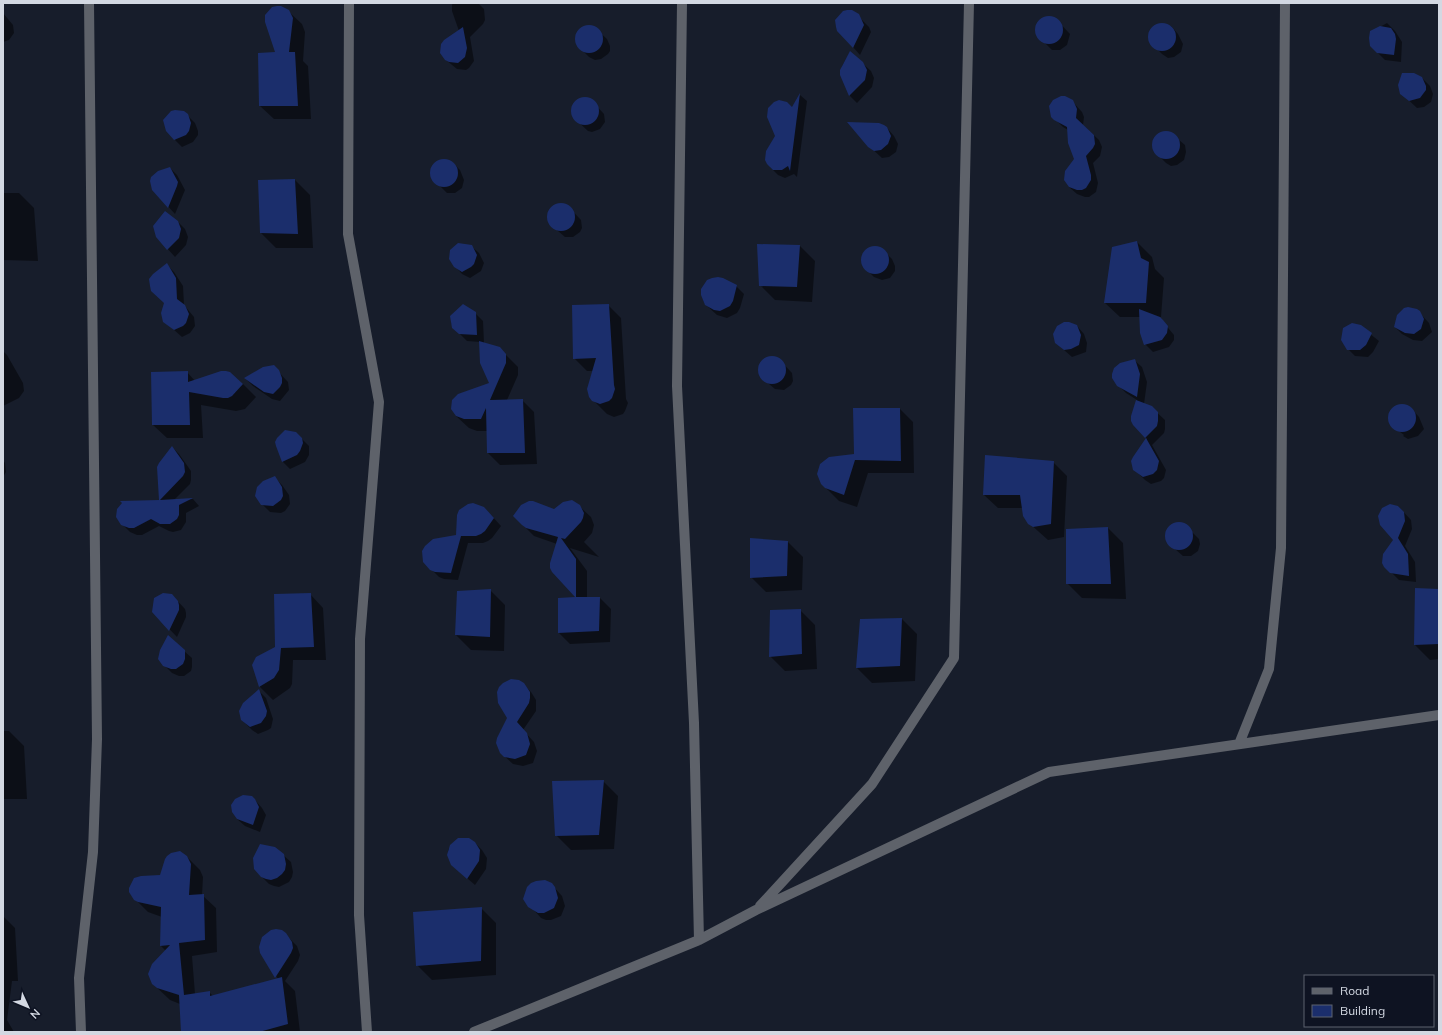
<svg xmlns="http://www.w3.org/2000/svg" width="1442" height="1035" font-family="Mulish,sans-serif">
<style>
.shadow{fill:#0007}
.building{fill:#1b2e6c}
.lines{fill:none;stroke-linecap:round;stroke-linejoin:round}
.minor{stroke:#5e626a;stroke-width:10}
</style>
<rect width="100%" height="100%" fill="#171d2b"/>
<path class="shadow" d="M453 3H478L484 9 485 20 483 24 470 37 474 61 469 68 466 70 457 69 446 60 459 31 452 11V5Z
M288 11 302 24 305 32 303 61 308 66 311 119H274L260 106Z
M3 13 13 25 14 33 9 40 3 42Z
M855 13 869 27 871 32 860 55 838 30Z
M1047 17 1055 18 1070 34 1067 45 1060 50H1052L1038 36 1036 29 1037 25 1043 18Z
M1387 23 1395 31 1402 42 1401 62 1385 60 1374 49 1371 32Z
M1158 24 1171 26 1178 34 1183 44 1181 52 1174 57 1168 58 1162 54 1154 46 1150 39V35L1153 28Z
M594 27 607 39 610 46V51L608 54 601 59 595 60 589 57 581 49 577 42 578 34 581 29Z
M850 52 871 71 874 78 872 87 857 103 850 96 841 74 842 66Z
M1422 78 1430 86 1433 94 1431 102 1424 107 1417 108 1401 93Z
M800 95 807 101 797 177 794 174 785 178 778 175 770 167 776 136Z
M585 98 591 100 604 114 605 122 600 129 592 132 588 131 574 118 572 110 576 102Z
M1072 101 1082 112 1084 117 1083 125 1099 140 1102 147 1100 156 1093 163 1098 183 1096 192 1089 197H1085L1077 194 1069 187 1075 159 1068 130 1063 127 1052 116Z
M187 115 195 123 198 131V135L193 142 182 147 175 140Z
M887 128 894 136 898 144 896 152 889 157 882 158 869 146Z
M1164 132 1172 134 1185 145 1186 152 1184 160 1177 165 1171 166 1166 163 1158 155 1154 148 1155 137Z
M439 160 452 162 460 170 464 180 462 188 455 193H447L433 179 431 169Z
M170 168 177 175 185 190 175 214 153 190Z
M295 180 310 195 313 248H276L261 233 259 181Z
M3 193H19L34 208 38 261 3 260Z
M566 204 581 220 582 228 580 232 573 237H565L558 231 550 224 549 216 553 207Z
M177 221 185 229 188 237 186 245 175 257 157 237Z
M1137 242 1152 257 1155 269 1164 278 1161 317H1159L1174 335V340L1169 347 1153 352 1145 344 1140 317H1120L1105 303Z
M471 246 479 253 484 263 481 271 470 278 462 274 455 266Z
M800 246 815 261 812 302 775 300 760 285Z
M873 247 881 248 892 259 895 266V271L890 278 882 280 874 277 867 270 862 262V258L866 251Z
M167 265 174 272 183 286 184 305 194 317 195 326 190 333 182 337 164 321Z
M736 286 744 294 740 308 737 313 727 318 717 315 705 304 703 300 702 289Z
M608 305 621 318 626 399 628 403 625 411 623 414 614 417 607 414 593 400V371H587L574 358Z
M1416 309 1429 323 1432 332 1422 341 1413 340 1402 334 1395 327Z
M475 313 483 321 484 343 499 348 518 367V375L507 400H522L534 412 537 464 500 465 488 453V431H477L469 428 456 416 490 384 480 342 467 341 456 330 451 323V317Z
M1077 326 1084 334 1087 343 1086 352 1072 357 1056 343Z
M1360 326 1379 341 1373 352 1368 357 1355 356 1348 349Z
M3 351 7 355 23 383 24 391 19 398 3 406Z
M777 357 792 373 793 381 791 385 784 390 775 389 769 384 761 376 760 368 764 359Z
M1134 360 1142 367 1147 382 1144 404 1151 407 1165 420V429L1164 433 1152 445 1166 470 1164 478 1161 481 1151 484 1145 480 1137 472 1134 457 1147 439 1134 425 1132 417 1137 400 1126 393 1118 385Z
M273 366 288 382 289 390 280 401 272 399 253 386 246 379Z
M187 372 195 381 243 384 256 397 245 409 236 411 201 405 203 438H167L153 425 152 373Z
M1404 405 1412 409 1419 417 1424 429 1418 436 1408 439 1403 436 1404 435 1391 425 1390 421 1391 413 1396 407Z
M900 409 913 422 914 473H868L857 507 839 501 822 484 855 455Z
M285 431 295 432 309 446V455L305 462 290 469 283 462 277 446Z
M172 447 179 454 191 471V480L190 484 174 500 193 499 199 506 186 513V522L181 530 173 532 169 531 159 526 142 535H137L130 532 122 524 160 501 158 467Z
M3 460 5 463 6 472 3 477Z
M1053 462 1067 476 1064 537 1048 540 1029 523 1023 508H998L984 495Z
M275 478 282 485 289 495 290 504 285 511 281 513 270 512 262 504Z
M579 506 591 517 594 525 592 533 584 542 599 557 570 548 587 571V598H600L611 609 610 642 570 644 559 633 577 598 553 571 557 544 534 536 523 525 550 514Z
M1398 506 1411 520 1412 529 1405 546 1415 562 1416 582 1399 580 1385 566 1394 540Z
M491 515 501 526 492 538 488 541 483 543H468L458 580 444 579 439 577 431 569 457 536Z
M1181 524 1185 525 1199 539 1200 544 1198 551 1191 556H1183L1168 543 1166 533 1173 525Z
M1108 528 1123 543 1126 599 1082 598 1067 583Z
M788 542 803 557 802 590 766 592 751 577Z
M490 590 505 605 504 651 471 650 456 635Z
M1439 590V659L1430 660 1415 645Z
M310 594 323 608 326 660H293L292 684 290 688 273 700 260 687 253 665 276 648Z
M172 595 185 609 186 613V617L177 637 153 612Z
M800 610 815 625 817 669 785 671 770 656Z
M902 619 917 634 915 681 872 683 857 668Z
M184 651 192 658V667L191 671 184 676H179L172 673 164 665Z
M523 684 531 692 536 700V711L523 730 534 742 537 751 533 763 523 766 513 764 501 753 508 718Z
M259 691 266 698 273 719 271 728 268 730 258 734 252 730 244 722Z
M3 731H9L24 746 27 799H3Z
M603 781 618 796 614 849 571 850 556 835Z
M255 800 262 808 266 815 260 832 245 826 237 819Z
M454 842H474L482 850 487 858 486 869 475 885 452 865 448 855V850Z
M283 855 291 862 293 872 292 877 289 882 279 887 274 886 269 884 262 877Z
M187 857 200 870 203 877 202 895 216 908 217 952 192 956 195 994 209 992 213 996 278 979 261 952 289 938 297 946 300 955 298 961 285 981 295 991 300 1032H182L180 1004 170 1000 153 984 166 951 161 946 162 917 148 912 135 899 161 876Z
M551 884 562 896 565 906 561 916 551 920H546L541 918 524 899Z
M481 908 496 923V975L432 980 417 965Z
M3 916 15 928 18 981H12L7 1020 14 1032H3Z"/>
<path class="building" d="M277 6H281L289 10 293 18 289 52H295L298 106H259L258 53 275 52 265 22V15L272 7Z
M847 10H852L859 14 864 25 853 48 837 31 836 27 835 20 843 11Z
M1035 30a14 14 0 1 1 28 0a14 14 0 1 1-28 0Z
M1148 37a14 14 0 1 1 28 0a14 14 0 1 1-28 0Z
M575 39a14 14 0 1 1 28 0a14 14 0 1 1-28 0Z
M1380 26 1391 28 1395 34 1396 39 1394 55 1377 53 1370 46 1369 38 1370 31Z
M463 27 467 48 465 57 458 63 449 62 445 60 440 53 441 44 444 40Z
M850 51 863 62 867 70 865 80 849 96 840 75V70Z
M1402 73H1414L1422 77 1426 86V90L1420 98 1409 101 1400 94 1398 85Z
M800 93 790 171 788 166 782 170H773L767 164 765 160 766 151 775 136 767 117 768 108 774 102 779 100 787 102 792 107Z
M1061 96H1065L1073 100 1077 109 1076 118 1094 135 1095 144 1093 148 1086 156 1091 175V180L1086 188 1082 190H1077L1069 187 1064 180 1065 171 1074 159 1068 143 1067 127 1054 120 1051 117 1049 106 1053 100Z
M571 111a14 14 0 1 1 28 0a14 14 0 1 1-28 0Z
M175 110 184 111 188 114 191 123 189 131 186 135 174 140 166 131 163 120 171 111Z
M847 122 879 123 884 125 887 127 891 136 888 144 881 150 874 151 868 147Z
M1152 145a14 14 0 1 1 28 0a14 14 0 1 1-28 0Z
M430 173a14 14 0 1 1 28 0a14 14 0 1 1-28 0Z
M170 167 178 182 177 186 168 208 152 190 150 181 151 177 158 171Z
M295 179 298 234 260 233 258 180Z
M547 217a14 14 0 1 1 28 0a14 14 0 1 1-28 0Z
M165 211 178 221 181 229 179 238 167 250 156 237 153 226Z
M1137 241 1141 258 1149 262 1146 303H1104L1112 247Z
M458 243 472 245 477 255 474 264 471 267 462 272 454 267 449 259 450 250Z
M757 244 800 245 797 287 759 286Z
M861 260a14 14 0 1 1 28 0a14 14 0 1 1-28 0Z
M167 263 176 278 177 299 185 305 189 314 186 323 183 326 174 330 163 322 161 313 164 303 151 291 150 286 149 279 153 274Z
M718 277 723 278 737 285 733 301 730 306 720 311 714 310 705 305 701 295V289L707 280 712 278Z
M463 304 476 312 477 335 459 334 452 328 450 316Z
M609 304 614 385 615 389 612 398 609 401 600 404 592 401 589 397 587 389 596 358 573 359 572 305Z
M1408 307 1417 309 1420 311 1424 319 1421 329 1414 334 1405 333 1394 327 1397 315 1404 308Z
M1139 309 1160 317 1163 320 1168 326 1167 333 1162 340 1144 345 1140 333Z
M1064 322H1069L1077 325 1081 335 1079 345 1071 349 1064 350 1055 343 1053 334 1057 326Z
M1352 323 1361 325 1372 333 1366 345 1360 350H1347L1341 340 1343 328Z
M479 341 500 347 506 354V363L490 400 523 399 525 453H487L486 408 481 419H464L456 416 451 409 452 400 458 394 489 383 480 363Z
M758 370a14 14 0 1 1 28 0a14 14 0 1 1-28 0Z
M1135 359 1140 374 1137 397 1117 386 1112 378V374L1114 368 1120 363Z
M274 365 279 370 282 378V383L280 387 273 394 264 392 244 378 263 367Z
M188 371V382L221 371H226L230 372 243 384 232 396 228 398H223L189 392 190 425H152L151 372Z
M1136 400 1152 406 1158 412V421L1157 426 1145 438 1133 425 1131 421V416Z
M1388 418a14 14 0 1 1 28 0a14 14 0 1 1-28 0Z
M853 408H900L901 461 855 460 844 495 825 488 821 484 817 474 820 464 829 457 854 454Z
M285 430 296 432 302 438 303 443 300 451 297 455 282 462 276 446 275 442 277 438Z
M1146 438 1159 461 1157 470 1153 474 1143 477 1133 470 1131 461 1133 457Z
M172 446 184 463 185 472 183 476 160 500 193 498 179 505V515L177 519 170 524H160L151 519 134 528H129L121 525 116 517 117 509 122 503 120 501 159 500 157 467 159 463Z
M985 455 1054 461 1051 524 1033 527 1028 524 1023 516 1020 495H983Z
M275 476 282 487 283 496 281 500 273 506 261 505 255 496 257 487 263 481Z
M572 500 580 505 584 513 583 518 581 522 565 539 561 538 576 559V597H600L599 631 558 633V598L575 597 552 572 550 568V563L558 537 526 528 522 525 513 516 521 505 529 501H533L554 509 563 502Z
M473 503 484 507 494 518 485 531 481 534 476 536H461L451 573 435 572 430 570 423 562 422 551 425 546 433 539 456 535 457 515 459 510 468 504Z
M1390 504 1398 506 1404 512 1405 521 1398 538 1408 554 1409 576 1390 573 1384 567 1382 563 1383 554 1393 540 1380 525 1378 516 1382 508Z
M1165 536a14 14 0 1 1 28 0a14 14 0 1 1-28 0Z
M1108 527 1111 584H1066V529Z
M750 538 788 541 787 576 750 578Z
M1415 588 1439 589V644L1414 645Z
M491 589 490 637 455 635 457 591Z
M163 593 172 594 178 601 179 605V610L169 631 152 612 154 598Z
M311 593 314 647 281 648 279 670 274 678 259 687 252 665 256 657 275 647 274 594Z
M801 609 802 654 769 657 770 610Z
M902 618 900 666 856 668 860 619Z
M168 635 185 650V659L183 664 176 669H171L163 666 158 659 160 650Z
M511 679 519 680 524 683 530 692V698L529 703 517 722 527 733 530 744 526 755 515 759 504 757 500 753 496 743 497 738 507 718 498 703 497 692 499 687 503 683Z
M259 689 267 711 266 716 261 723 250 727 241 720 239 711 243 703Z
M604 780 599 835 555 836 552 781Z
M243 795 252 796 255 799 259 807 253 825 237 819 232 812 231 805 235 799Z
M458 838H469L475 842 480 850 479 861 467 879 451 865 447 855 450 845Z
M260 844 275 847 284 854 286 864 285 870 282 874 277 878 271 880 266 879 261 877 254 869 253 858Z
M180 851 187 856 191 864 189 895 204 894 205 940 179 943 184 995 210 991V996L282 977 288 1024 259 1032H181L179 995 157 988 152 984 148 974 152 964 170 945 160 946 161 907 138 902 134 900 129 892V888L134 878 141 876 160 875 165 859 167 856 171 853Z
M545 880 552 883 555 887 558 898 554 908 544 913H538L528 907 523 899 527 887 531 883 536 881Z
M482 907 481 961 416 966 413 912Z
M276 929 282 930 286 933 292 942 293 948 291 953 275 978 260 953 259 947 262 937 271 930Z"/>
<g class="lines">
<path class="minor" d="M349 3 348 234 379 402 360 639 359 915 367 1032
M682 3 677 386 694 723 699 940
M1239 744 1269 669 1281 548 1285 3
M760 906 872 784 954 658 969 3
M81 1032 79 978 93 852 97 739 89 3
M474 1032 699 940 756 910 1049 772 1439 715"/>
</g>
<rect width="1442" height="1035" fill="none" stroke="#d3d8e2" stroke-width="8"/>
<rect x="1304" y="975" width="130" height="52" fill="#0e1322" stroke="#5d626f"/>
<rect x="1312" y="988" width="20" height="6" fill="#5e626a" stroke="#5d626f"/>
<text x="1340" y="995" font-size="12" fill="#d3d8e2">Road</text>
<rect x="1312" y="1005" width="20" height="12" fill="#1b2e6c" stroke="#5d626f"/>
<text x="1340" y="1015" font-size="12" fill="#d3d8e2">Building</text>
<g transform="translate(28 1007) rotate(134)" stroke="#0e1322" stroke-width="3" paint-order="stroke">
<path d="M0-3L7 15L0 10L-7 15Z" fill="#d3d8e2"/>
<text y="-6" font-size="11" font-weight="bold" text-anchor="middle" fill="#d3d8e2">N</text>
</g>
</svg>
